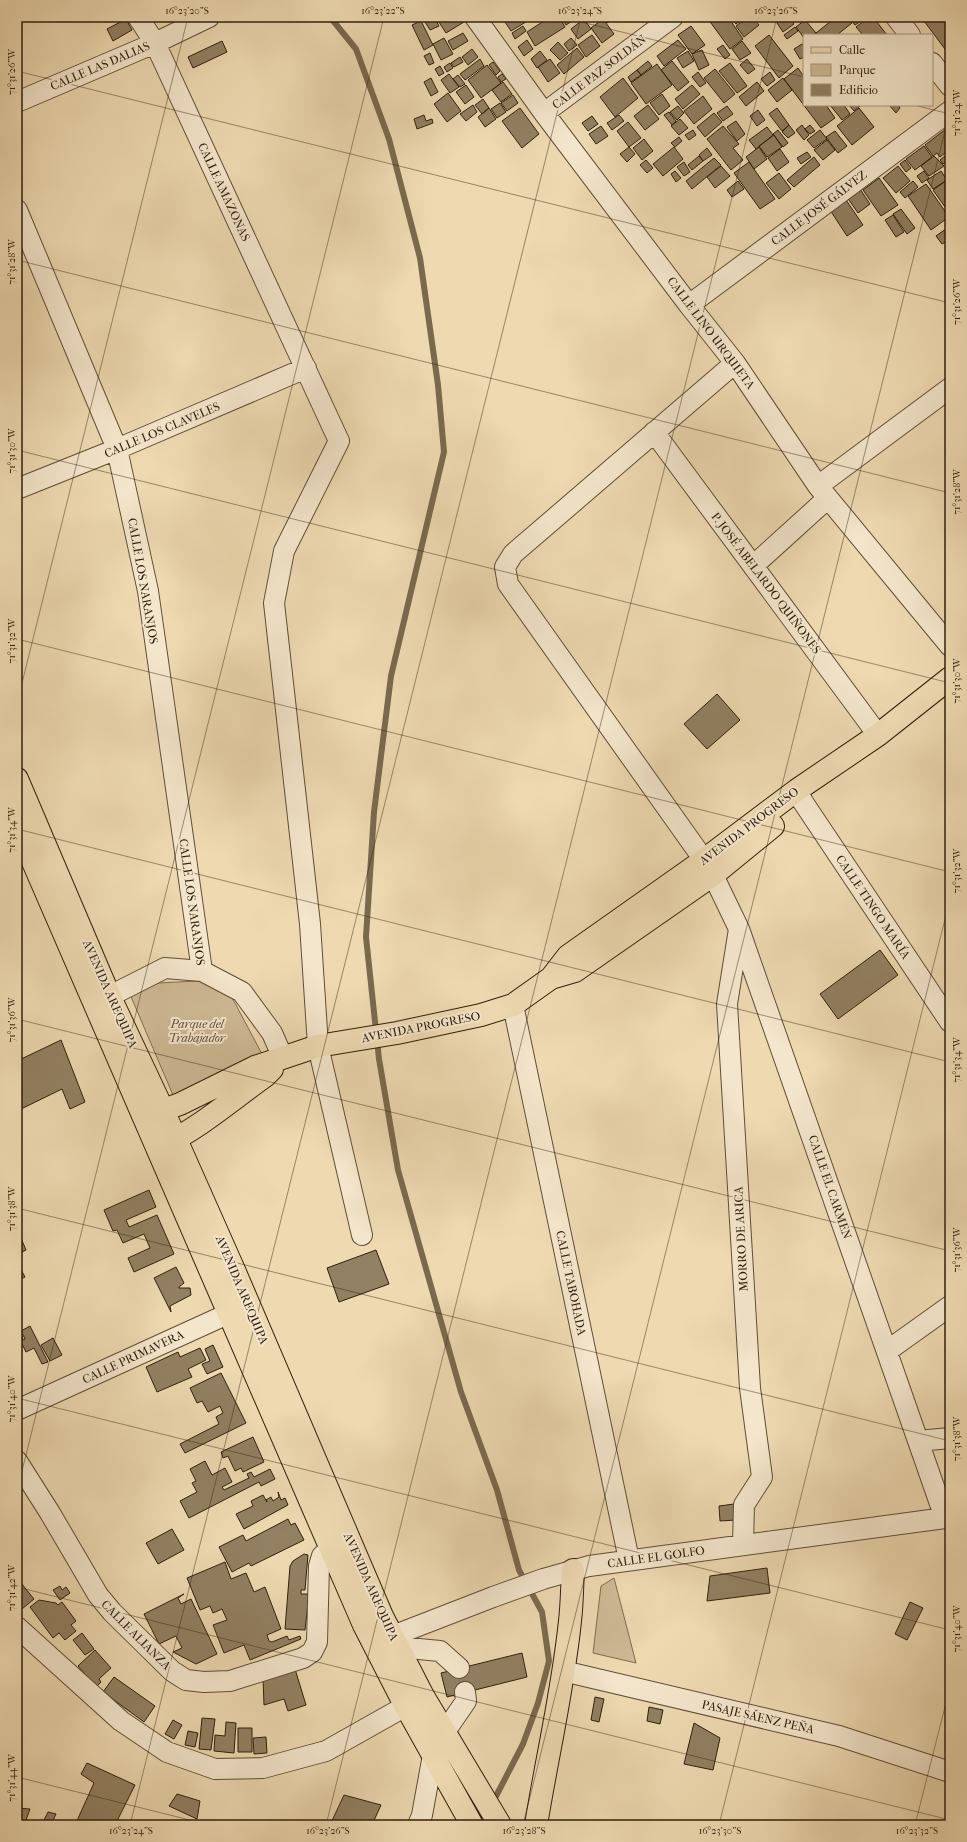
<svg xmlns="http://www.w3.org/2000/svg" width="967" height="1842" font-family="'IM FELL French Canon',serif">
<style>
.green{fill:#ceb995;stroke:#7e6c51}
.lines{fill:none;stroke-linecap:round;stroke-linejoin:round}
.stream{stroke:#7b694e;stroke-width:6}
.building{fill:#928062;stroke:#2f1f0d}
.minor-casing{stroke:#5f4e36;stroke-width:22}
.major-casing{stroke:#2f1f0d;stroke-width:24}
.minor{stroke:#f4e6cc;stroke-width:20}
.major{stroke:#eed9b1;stroke-width:22}
.ticks{fill:none;stroke:#2f1f0d;stroke-width:1;stroke-opacity:0.45}
.labels{text-anchor:middle;dominant-baseline:central;stroke-width:4;stroke-linejoin:round;paint-order:stroke}
.street-label{font-size:12px;fill:#2f1f0d;stroke:#f4e6cc}
.park-label{font-size:12px;font-style:italic;fill:#5f4d36;stroke:#f4e6cc}
.neatline{fill:none;stroke:#2f1f0d;stroke-width:1.5}
.ticks-label{font-size:10px;text-anchor:middle;fill:#2f1f0d}
</style>
<rect width="100%" height="100%" fill="#eed9b1"/>
<filter id="stains"><feTurbulence type="fractalNoise" baseFrequency=".005" numOctaves="4"/><feColorMatrix values="0 0 0 0 .2 0 0 0 0 .09 0 0 0 0 .02 0 0 0 .5 -.17"/></filter>
<radialGradient id="worn" r=".72"><stop offset=".6" stop-color="#630" stop-opacity="0"/><stop offset="1" stop-color="#630" stop-opacity=".3"/></radialGradient>
<path class="green" d="M198 981 228 990 262 1054 173 1095 129 992 158 983Z
M614 1578 636 1663 593 1653 601 1586Z"/>
<g class="lines">
<path class="stream" d="M330 17 356 49 389 139 420 258 438 385 444 452 391 676 374 812 366 937 379 1059 398 1170 461 1392 497 1490 519 1570 542 1612 549 1661 538 1703 523 1744 493 1802"/>
</g>
<path class="building" d="M422 17H434L439 26 430 30Z
M440 17H461L464 22 446 33 437 19Z
M514 17H534L511 31 505 22Z
M550 17H559L565 27 535 46 527 32Z
M561 17H578L566 25Z
M602 17H616L607 23Z
M710 17H728L743 39 730 49 708 19Z
M730 17H745L736 24Z
M748 17H752L759 25 744 37 736 26Z
M778 17H789L794 24 783 32 775 20Z
M836 17H848L852 23 837 35H817L816 33Z
M849 17H867L855 25Z
M869 17H873L887 35H863L856 27Z
M921 17H950V52L948 53Z
M126 19 132 30 113 41 107 29Z
M584 19 591 29 578 39 571 29Z
M603 19 614 34 602 43 591 28Z
M805 20 816 33 813 35H804V38L796 27Z
M421 21 433 45 424 50 412 25Z
M523 26 526 31 515 39 512 33Z
M691 26 705 45 692 54 678 35Z
M795 27 798 31 787 39 784 35Z
M463 33 468 41 453 50 448 41Z
M592 35 600 46 586 57 578 45Z
M769 35 793 66 779 78 755 46Z
M444 38 453 54 441 60 433 44Z
M571 38 577 45 569 51 564 44Z
M527 40 533 49 524 56 518 47Z
M678 40 686 49 664 66 657 56Z
M222 41 227 52 193 68 188 57Z
M742 41 751 53 740 60 732 49Z
M558 42 568 53 560 60 550 50Z
M802 44 804 47V57L800 59 794 49Z
M723 45 730 55 725 59 717 49Z
M577 48 584 57 564 74 557 65Z
M472 49 478 57 468 65 462 57Z
M702 50 709 65 699 70 692 54Z
M540 51 547 60 537 68 531 59Z
M688 51 694 61 683 68 677 58Z
M430 53 434 63 429 65 424 56Z
M460 57 463 62 454 67 451 63Z
M480 59 484 66 465 80 460 74Z
M550 59 560 73 548 82 538 67Z
M747 59 755 69 748 74 740 65Z
M648 61 652 66 641 75 637 70Z
M672 61 689 82 678 91 661 70Z
M493 62 500 71 496 75 489 65Z
M450 63 453 68 447 72 444 67Z
M730 63 747 86 737 93 719 71Z
M657 64 672 85 646 104 631 83Z
M487 65 501 83 481 98 468 80Z
M440 66 444 73 439 76 435 69Z
M798 68 804 77V105H826L835 118 821 128 784 79Z
M715 69 735 94 724 103 704 78Z
M637 70 641 75 631 82 628 77Z
M698 72 706 83 700 87 692 77Z
M770 72 775 80 767 86 761 79Z
M449 74 459 87 450 93 441 80Z
M502 74 506 79 501 82 498 77Z
M458 75 465 84 460 87 453 79Z
M431 78 438 92 431 96 424 82Z
M623 78 638 98 615 117 600 97Z
M783 78 792 90 777 102 768 90Z
M503 82 512 94 501 102 492 90Z
M757 82 764 91 746 106 739 97Z
M466 85 474 97 465 104 456 92Z
M692 85 700 94 683 109 675 99Z
M448 93 461 111 447 122 434 104Z
M662 94 670 106 659 115 650 103Z
M513 95 518 103 507 111 501 103Z
M703 96 712 109 694 124 684 111Z
M483 99 489 108 482 114 475 105Z
M500 103 506 112 497 118 491 109Z
M473 105 477 112 466 121 460 114Z
M648 105 659 119 645 130 634 116Z
M830 105H844L850 114 842 120Z
M849 105H860V106L854 111Z
M889 105H898L900 108 896 113Z
M678 106 684 113 677 120 670 112Z
M727 106 733 114 723 121 717 113Z
M489 108 496 119 485 127 478 117Z
M520 108 539 134 522 148 502 121Z
M777 108 789 125 782 131 769 114Z
M859 108 874 127 852 145 837 126Z
M758 110 765 120 757 126 750 116Z
M669 112 676 121 672 125 664 115Z
M714 113 722 122 705 137 697 127Z
M424 115 426 121 432 119 433 123 417 129 414 119Z
M619 115 624 121 612 130 607 123Z
M592 116 598 124 588 131 582 123Z
M680 119 688 128 679 135 671 126Z
M736 121 745 134 737 141 727 127Z
M628 122 641 138 629 147 617 131Z
M789 125 795 133 788 138 782 132Z
M802 125 809 135 804 140 796 130Z
M810 125 815 131 810 134 805 129Z
M601 126 608 136 596 144 589 134Z
M723 126 739 144 733 148 743 160 731 170 707 139Z
M950 126V149L940 157 937 153 933 156 925 145Z
M767 127 773 135 756 149 749 140Z
M693 130 696 135 689 140 685 135Z
M778 130 788 143 783 147 773 134Z
M820 130 827 139 814 148 807 140Z
M835 131 847 146 838 153 826 137Z
M774 135 782 147 767 157 759 146Z
M679 137 682 141 675 147 671 143Z
M644 139 653 151 642 160 633 148Z
M827 140 835 150 823 160 814 150Z
M924 146 932 157 915 170 906 159Z
M629 147 635 154 627 162 620 154Z
M674 147 683 159 663 176 653 164Z
M759 147 767 159 754 169 746 157Z
M707 148 712 155 703 161 699 155Z
M780 149 789 162 777 171 768 158Z
M807 152 811 157 801 164 797 158Z
M950 152V159L943 164 940 160Z
M699 156 703 161 692 170 688 165Z
M934 156 944 166 929 176 921 166Z
M814 157 820 165 794 187 787 180Z
M714 158 721 165 692 189 686 181Z
M646 160 653 168 647 173 640 165Z
M905 160 911 168 906 172 900 164Z
M684 162 690 172 684 176 677 167Z
M749 162 775 199 760 209 734 173Z
M721 166 730 176 715 188 707 177Z
M898 166 910 181 896 193 883 178Z
M675 171 681 178 676 182 671 174Z
M924 171 929 178 922 183 917 176Z
M941 171 947 180 933 189 927 180Z
M779 173 791 189 779 199 766 183Z
M879 178 898 205 881 216 863 190Z
M950 178V214L933 190Z
M738 181 744 189 732 197 727 190Z
M913 181 918 187 905 198 900 192Z
M926 184 949 217 931 230 908 196Z
M860 189 870 204 858 213 847 197Z
M844 197 863 225 847 236 828 207Z
M901 209 915 228 907 234 893 214Z
M893 215 904 232 896 237 885 220Z
M950 226V239L942 244 936 236Z
M717 694 740 720 707 749 684 724Z
M880 950 898 975 838 1019 820 994Z
M61 1040 85 1102 70 1109 62 1089 17 1111V1061Z
M149 1190 156 1207 126 1220 129 1227 157 1215 174 1254 134 1272 128 1258 150 1248 144 1234 123 1243 117 1230 113 1231 104 1210Z
M21 1238 26 1250 18 1254 17 1240Z
M376 1250 389 1284 339 1302 327 1268Z
M17 1264H18L25 1277 17 1281Z
M176 1267 184 1283 179 1287V1288H190L191 1295 170 1306 171 1312 154 1278Z
M30 1326 48 1362 42 1364 34 1348 26 1352 19 1338 22 1336 23 1340 25 1339 21 1331Z
M53 1338 62 1355 50 1361 41 1345Z
M213 1345 223 1367 207 1374 202 1364 210 1361 205 1349Z
M200 1348 206 1360 188 1369 192 1377 157 1392 146 1367 178 1352 180 1357Z
M221 1373 246 1423 185 1453 180 1444 219 1424 216 1417 223 1413 220 1406 208 1412 202 1401 197 1403 190 1388Z
M253 1437 264 1462 243 1472 241 1468 235 1471 228 1456 223 1458 221 1452Z
M205 1461 212 1475 225 1468 232 1482 222 1487 224 1490 249 1478 247 1474 251 1472 254 1477 270 1469 275 1479 261 1486 259 1482 189 1518 180 1501 197 1492 192 1483 196 1481 190 1469Z
M278 1492 281 1500 285 1498 288 1505 244 1529 236 1514 253 1506 251 1501 263 1495 267 1502 266 1500 271 1497 273 1501 279 1497Z
M734 1504 736 1520 720 1521 719 1506Z
M288 1519 291 1525 295 1523 304 1540 251 1566 249 1563 232 1572 219 1547 243 1535 246 1541Z
M172 1529 184 1550 158 1564 146 1543Z
M304 1554 308 1555 305 1590H301V1594H309L305 1630 285 1629 290 1566 293 1561Z
M225 1562 231 1579 246 1573 254 1592 265 1587 281 1629 267 1635 269 1641 272 1642 287 1636 289 1640 300 1636 301 1639 250 1660 244 1645 224 1653 213 1625 227 1620 222 1609 213 1613 210 1606 200 1610 187 1578Z
M767 1568 770 1593 707 1601 710 1576Z
M17 1578 34 1599 22 1609 17 1604Z
M60 1586 62 1590 66 1587 70 1593 60 1600 53 1590Z
M184 1594 178 1598 181 1604 191 1599 217 1654 196 1664 173 1652 182 1648 176 1636 159 1644 144 1614Z
M39 1600 56 1603 58 1605 62 1602 76 1621 71 1625 76 1631 65 1640 59 1633 53 1638 30 1607Z
M910 1602 923 1608 907 1640 895 1634Z
M82 1633 94 1649 85 1655 73 1640Z
M95 1650 111 1668 99 1679 101 1682 96 1687 78 1666Z
M522 1653 527 1677 447 1697 441 1673Z
M295 1669 306 1705 288 1711 284 1699 264 1705 263 1679Z
M114 1677 155 1706 144 1722 103 1692Z
M595 1697 604 1699 599 1722 591 1720Z
M649 1707 663 1710 660 1724 647 1721Z
M202 1718 215 1719 211 1750 199 1749Z
M173 1720 182 1725 174 1739 165 1734Z
M226 1722 236 1723 234 1753 214 1751 215 1735 225 1736Z
M694 1723 720 1738 713 1770 684 1764Z
M238 1728H252V1752H238Z
M188 1731 198 1733 195 1747 185 1745Z
M266 1737 267 1753 254 1754 253 1738Z
M87 1763 135 1785 115 1825H75L94 1783 81 1774Z
M177 1794 200 1801 197 1819 169 1806Z
M344 1795 381 1805 372 1825H330Z
M17 1808 30 1809 26 1820 43 1822 48 1812 56 1814 51 1825H17Z"/>
<g class="lines">
<defs>
<path id="minor" d="M138 17 155 43 339 441 284 551 274 603 310 924 318 1046 362 1235
M475 17 544 113 689 305 735 363 818 486 950 646
M896 17 910 35
M932 63 950 86
M17 102 155 43 209 17
M544 113 673 17
M17 210 117 449 148 591 202 971
M689 305 950 111
M735 363 513 554 505 567 508 584 704 860 713 875 739 929 945 1518
M654 432 878 735
M818 486 950 388
M17 489 117 449 306 368
M753 566 828 498
M797 790 803 802 950 1022
M739 929 727 1004 750 1388 762 1477 744 1505 743 1545
M96 1003 165 968 202 971 242 992 272 1033 283 1058
M513 1005 629 1560
M887 1351 950 1306
M17 1410 243 1307
M918 1441 950 1438
M17 1461 50 1513 98 1595 112 1612 172 1671 186 1680 204 1682 230 1681 303 1658 312 1652 317 1642 319 1566 322 1556 331 1548
M17 1627 121 1721 167 1752 215 1769 263 1768 326 1751 420 1698
M377 1642 493 1597 543 1579 589 1566 945 1518 950 1519
M398 1647 440 1651 459 1668
M563 1671 839 1736 950 1772
M444 1733 466 1701 465 1692
M418 1825 422 1815 433 1755"/>
<path id="major" d="M17 779 109 995 163 1110 234 1270 382 1616 423 1696 500 1825
M17 825 364 1625 405 1705 472 1825
M551 978 575 971 713 875 773 826
M149 1115 180 1104 255 1067 318 1046 397 1033 481 1015 513 1005 551 978 568 956 704 860 797 790 878 735 950 678
M163 1145C197 1130 234 1098 265 1076L272 1069
M536 1825C547 1757 563 1690 570 1621 572 1604 572 1587 573 1570"/>
</defs>
<use href="#minor" class="minor-casing"/>
<use href="#major" class="major-casing"/>
<use href="#minor" class="minor"/>
<use href="#major" class="major"/>
</g>
<path class="ticks" d="M561 17 804 77M17 71 950 303M914 105 950 114M17 260 950 493M17 450 950 683M17 639 950 872M17 703 188 17M17 829 950 1062M17 1019 950 1251M17 1208 950 1441M17 1398 950 1630M17 1491 384 17M17 1587 950 1820M17 1777 210 1825M130 1825 581 17M326 1825 777 17M523 1825 950 111M719 1825 950 899M915 1825 950 1687"/>
<g class="labels">
<g class="street-label">
<text transform="translate(100 66) rotate(-23)">CALLE LAS DALIAS</text>
<text transform="translate(599 72) rotate(-37)">CALLE PAZ SOLDÁN</text>
<text transform="translate(224 192) rotate(65)">CALLE AMAZONAS</text>
<text transform="translate(819 208) rotate(-37)">CALLE JOSÉ GÁLVEZ</text>
<text transform="translate(711 333) rotate(53)">CALLE LINO URQUIETA</text>
<text transform="translate(162 430) rotate(-23)">CALLE LOS CLAVELES</text>
<text transform="translate(143 581) rotate(80)">CALLE LOS NARANJOS</text>
<text transform="translate(766 583) rotate(53)">P. JOSÉ ABELARDO QUIÑONES</text>
<text transform="translate(749 826) rotate(-37)">AVENIDA PROGRESO</text>
<text transform="translate(192 902) rotate(82)">CALLE LOS NARANJOS</text>
<text transform="translate(873 907) rotate(56)">CALLE TINGO MARÍA</text>
<text transform="translate(110 994) rotate(66)">AVENIDA AREQUIPA</text>
<text transform="translate(421 1027) rotate(-11)">AVENIDA PROGRESO</text>
<text transform="translate(830 1187) rotate(71)">CALLE EL CARMEN</text>
<text transform="translate(741 1239) rotate(-93)">MORRO DE ARICA</text>
<text transform="translate(571 1283) rotate(78)">CALLE TABOHADA</text>
<text transform="translate(242 1290) rotate(67)">AVENIDA AREQUIPA</text>
<text transform="translate(133 1357) rotate(-25)">CALLE PRIMAVERA</text>
<text transform="translate(656 1557) rotate(-8)">CALLE EL GOLFO</text>
<text transform="translate(371 1587) rotate(66)">AVENIDA AREQUIPA</text>
<text transform="translate(136 1635) rotate(45)">CALLE ALIANZA</text>
<text transform="translate(758 1717) rotate(13)">PASAJE SÁENZ PEÑA</text>
</g>
<g class="park-label">
<text x="197" y="1024">Parque del<tspan x="197" dy="14">Trabajador</tspan></text>
</g>
</g>
<rect width="967" height="1842" fill="none" stroke="#eed9b1" stroke-width="44"/>
<rect x="803" y="34" width="130" height="72" fill="#f4e6cc" stroke="#a59680"/>
<rect x="811" y="47" width="20" height="6" fill="#eed9b1" stroke="#a59680"/>
<text x="839" y="54" font-size="12" fill="#2f1f0d">Calle</text>
<rect x="811" y="64" width="20" height="12" fill="#ceb995" stroke="#a59680"/>
<text x="839" y="74" font-size="12" fill="#2f1f0d">Parque</text>
<rect x="811" y="84" width="20" height="12" fill="#928062" stroke="#a59680"/>
<text x="839" y="94" font-size="12" fill="#2f1f0d">Edificio</text>
<rect x="22" y="22" width="923" height="1798" class="neatline"/>
<g class="ticks-label">
<text x="187" y="14">16°23'20"S</text>
<text x="383" y="14">16°23'22"S</text>
<text x="580" y="14">16°23'24"S</text>
<text x="776" y="14">16°23'26"S</text>
<text transform="translate(11 72) rotate(-90)" y="4">71°31'26"W</text>
<text transform="translate(956 113) rotate(-90)" y="4">71°31'24"W</text>
<text transform="translate(11 262) rotate(-90)" y="4">71°31'28"W</text>
<text transform="translate(956 302) rotate(-90)" y="4">71°31'26"W</text>
<text transform="translate(11 451) rotate(-90)" y="4">71°31'30"W</text>
<text transform="translate(956 492) rotate(-90)" y="4">71°31'28"W</text>
<text transform="translate(11 641) rotate(-90)" y="4">71°31'32"W</text>
<text transform="translate(956 681) rotate(-90)" y="4">71°31'30"W</text>
<text transform="translate(11 830) rotate(-90)" y="4">71°31'34"W</text>
<text transform="translate(956 871) rotate(-90)" y="4">71°31'32"W</text>
<text transform="translate(11 1020) rotate(-90)" y="4">71°31'36"W</text>
<text transform="translate(956 1060) rotate(-90)" y="4">71°31'34"W</text>
<text transform="translate(11 1209) rotate(-90)" y="4">71°31'38"W</text>
<text transform="translate(956 1250) rotate(-90)" y="4">71°31'36"W</text>
<text transform="translate(11 1399) rotate(-90)" y="4">71°31'40"W</text>
<text transform="translate(956 1439) rotate(-90)" y="4">71°31'38"W</text>
<text transform="translate(11 1588) rotate(-90)" y="4">71°31'42"W</text>
<text transform="translate(956 1629) rotate(-90)" y="4">71°31'40"W</text>
<text transform="translate(11 1778) rotate(-90)" y="4">71°31'44"W</text>
<text x="131" y="1834">16°23'24"S</text>
<text x="328" y="1834">16°23'26"S</text>
<text x="524" y="1834">16°23'28"S</text>
<text x="720" y="1834">16°23'30"S</text>
<text x="917" y="1834">16°23'32"S</text>
</g>
<rect width="100%" height="100%" filter="url(#stains)"/>
<rect width="100%" height="100%" fill="url(#worn)"/>
</svg>
